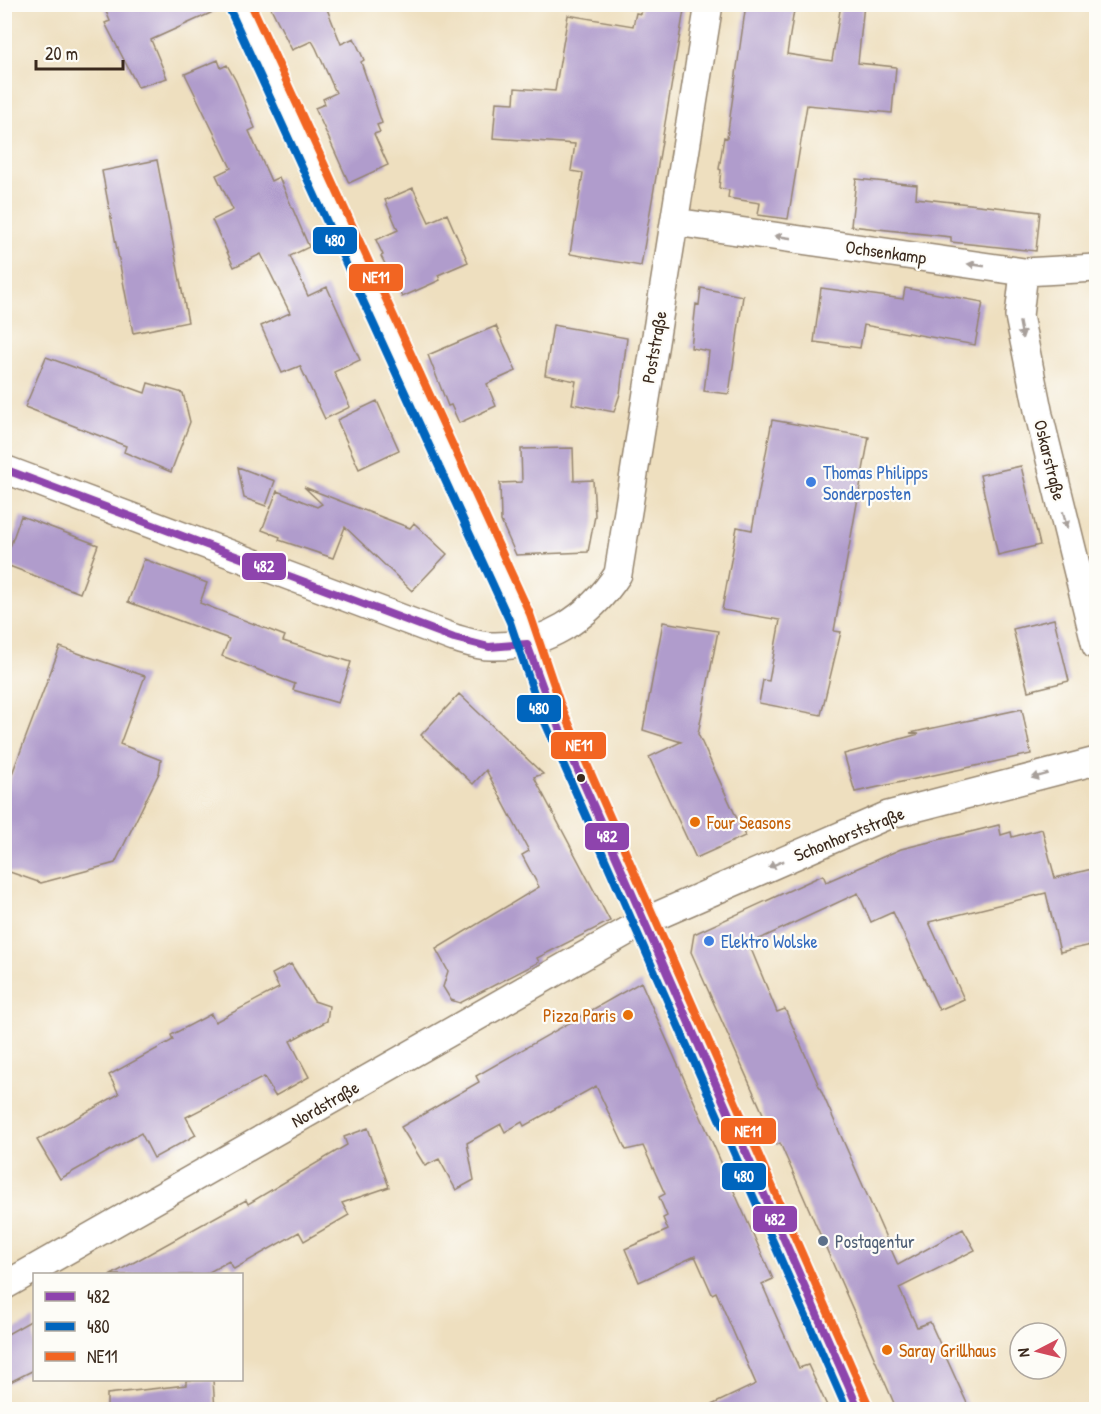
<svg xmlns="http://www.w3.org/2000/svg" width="1101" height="1414" font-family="'Patrick Hand',sans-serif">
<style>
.building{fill:#b09ccc}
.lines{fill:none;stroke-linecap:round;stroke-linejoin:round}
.street-casing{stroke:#94846e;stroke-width:30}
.street{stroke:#fff;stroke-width:27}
.bus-1-casing{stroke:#fdfcf7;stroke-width:12}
.bus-2-casing{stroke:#fdfcf7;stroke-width:12}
.bus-3-casing{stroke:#fdfcf7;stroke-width:12}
.bus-1{stroke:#8e44ad;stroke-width:8}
.bus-2{stroke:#0065bd;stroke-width:8}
.bus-3{stroke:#f26522;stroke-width:8}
.oneway{fill:#a79f9a}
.shop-dot{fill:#3f7fe0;stroke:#fdfcf7;stroke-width:2}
.bus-dot{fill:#3b2a1e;stroke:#fdfcf7;stroke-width:2}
.food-dot{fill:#e8710a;stroke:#fdfcf7;stroke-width:2}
.service-dot{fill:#5c6f8a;stroke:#fdfcf7;stroke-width:2}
.labels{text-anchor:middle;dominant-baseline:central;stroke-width:4.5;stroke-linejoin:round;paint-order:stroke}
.street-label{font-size:18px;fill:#3b2a1e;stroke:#fdfcf7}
.shop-label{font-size:18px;fill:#366cbe;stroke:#fdfcf7;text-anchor:start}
.food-label{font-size:18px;fill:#c56008;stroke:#fdfcf7;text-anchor:start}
.service-label{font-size:18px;fill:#4e5e75;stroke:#fdfcf7;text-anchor:start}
.line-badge{stroke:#fdfcf7;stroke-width:2}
.badge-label{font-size:16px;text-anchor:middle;font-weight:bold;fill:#fff}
</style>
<rect width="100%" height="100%" fill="#fdfcf7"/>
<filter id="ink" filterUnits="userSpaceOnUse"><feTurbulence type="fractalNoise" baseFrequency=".0167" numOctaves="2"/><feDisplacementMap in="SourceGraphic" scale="12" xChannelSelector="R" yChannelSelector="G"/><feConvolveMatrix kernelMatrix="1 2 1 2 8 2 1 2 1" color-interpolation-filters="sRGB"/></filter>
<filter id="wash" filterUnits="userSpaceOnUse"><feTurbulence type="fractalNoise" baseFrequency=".008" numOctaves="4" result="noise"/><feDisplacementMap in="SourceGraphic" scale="24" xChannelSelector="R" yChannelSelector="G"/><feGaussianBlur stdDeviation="1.35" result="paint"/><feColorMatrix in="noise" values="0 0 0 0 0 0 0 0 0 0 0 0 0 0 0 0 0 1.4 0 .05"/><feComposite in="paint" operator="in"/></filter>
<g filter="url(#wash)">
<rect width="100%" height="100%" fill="#eedfbf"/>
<g id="blocks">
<path class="building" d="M103 4H224V7L151 40 167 78 138 87 105 23 110 21Z
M269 4H325L341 44 354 38 364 60 361 62 382 123 377 125 380 132 374 134 388 165 349 183 315 108 325 104 323 99 336 93 316 48 312 41 292 50Z
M642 4H685L641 266 570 254 583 173 571 171 575 144 493 138 496 102 514 103 515 88 555 91 568 15 633 26 636 13 641 14Z
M746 4H795L787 54 832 61 841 4H864L858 63 896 67 892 113 807 105 788 219 758 215 760 203 728 198 729 190 719 188 721 170 719 169 724 137 727 138Z
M218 60 221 68 227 65 236 81 255 128 249 131 271 181 279 177 309 247 290 256 308 296 327 287 360 360 334 372 350 407 325 419 300 366 282 373 261 326 290 313 261 254 234 267 212 220 233 210 216 175 231 168 185 74Z
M157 160 188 322 133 333 102 171Z
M856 179 917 185 916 198 1040 212 1036 251 951 242V237L851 226Z
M413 188 429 222 447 214 468 262 438 275 440 280 402 297 381 256 383 255 376 240 398 230 385 200Z
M701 288 743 296 729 394 704 391 709 351 691 348 696 304 699 305Z
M821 288 903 299 905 288 983 302 975 345 864 325 860 348 814 342Z
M553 325 627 338 620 394 614 412 572 404 576 381 545 375Z
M496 326 516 371 487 384 496 406 459 423 451 405 448 406 428 355Z
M46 357 145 393 148 383 183 393 190 422 171 472 124 452 126 446 25 407Z
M377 401 399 450 359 469 337 420Z
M772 420 869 437 834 631 841 632 821 715 759 703 763 680 769 681 780 620 722 610 737 527 752 530Z
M573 448 574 481 593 480 595 516 588 552 516 555 501 521 500 483 522 482 521 449Z
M1021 466 1040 545 998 555 980 475Z
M238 467 275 481 266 506 244 498Z
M304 487 410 528 414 523 447 554 412 591 345 527 333 558 279 540 280 537 262 530 277 491 317 507 322 504Z
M21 516 98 545 80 593 4 564Z
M144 559 207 583 200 603 285 636 283 641 351 662 338 703 293 690 295 684 222 656 229 639 128 602Z
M1054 619 1069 681 1028 691 1013 629Z
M663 622 718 631 698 734 745 836 696 858 649 757 681 742 643 730Z
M60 647 145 676 120 744 161 760 159 773 115 863 41 883 4 870V795Z
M459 694 543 774 534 777 610 921 537 958 539 962 460 1003 451 1000 443 987 448 971 436 949 539 887 522 855 529 851 486 770 473 784 421 735Z
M1022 709 1031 754 855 792 844 754 919 734 910 733Z
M999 825 1001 835 1011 832 1012 837 1042 829 1055 878 1096 868V944L1060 952 1046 893 929 922 964 999 939 1010 893 912 871 922 858 893 749 944 777 1012 785 1009 898 1265 963 1229 975 1250 899 1288 917 1327 930 1322 970 1410H897L780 1143 777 1145 691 952 694 934 823 875 826 882 901 849Z
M291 964 314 1001 329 1006 327 1021 290 1041 309 1077 275 1096 264 1077 186 1117 196 1135 154 1158 141 1133 60 1179 37 1140 119 1094 109 1075 173 1040 171 1035 211 1014 215 1022 279 988 272 974Z
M641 982 773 1279 762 1284 799 1368 808 1365 829 1410H701L756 1384 716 1292 712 1294 695 1256 639 1282 625 1249 668 1230 663 1218 667 1216 659 1197 665 1194 643 1146 626 1150 596 1086 524 1126 522 1122 505 1132 501 1124 467 1143 474 1180 456 1190 439 1159 425 1166 401 1127 479 1082 476 1076Z
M368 1128 389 1187 342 1203 349 1215 304 1241 299 1232 234 1269 229 1261 204 1275H111L246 1200 248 1204 347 1145 344 1137Z
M34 1319V1370L4 1385V1336Z
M186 1380H213L215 1410H107V1394L186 1385Z"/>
</g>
</g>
<g filter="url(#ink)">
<use href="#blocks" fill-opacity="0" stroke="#94846e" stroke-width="1.5"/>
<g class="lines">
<defs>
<path id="street" d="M239 4 520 618 527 644 550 707 828 1344 859 1410
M675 222 1024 272 1096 268
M1024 272 1019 316 1039 415 1096 646
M4 469 454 638C465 641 478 646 490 646 544 648 590 617 618 574L709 4
M4 1286 645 921 888 815 1096 761"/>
</defs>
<use href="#street" class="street-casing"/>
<use href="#street" class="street"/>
<defs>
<path id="bus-1" d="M4 469 454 638 489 647 527 644
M527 644 550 707 859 1410"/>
<path id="bus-2" d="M229 8 510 622 540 711 847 1410"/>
<path id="bus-3" d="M251 4 530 614 560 703 869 1406"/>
</defs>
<use href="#bus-1" class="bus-1-casing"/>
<use href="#bus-2" class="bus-2-casing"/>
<use href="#bus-3" class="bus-3-casing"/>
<use href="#bus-1" class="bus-1"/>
<use href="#bus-2" class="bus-2"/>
<use href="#bus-3" class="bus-3"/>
</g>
<defs><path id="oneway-solid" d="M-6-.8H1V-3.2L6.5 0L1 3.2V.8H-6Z" transform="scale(1.5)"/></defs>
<g class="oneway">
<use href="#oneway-solid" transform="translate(783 237) rotate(-172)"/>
<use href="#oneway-solid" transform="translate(976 265) rotate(-172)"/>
<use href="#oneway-solid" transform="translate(1021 330) rotate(79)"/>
<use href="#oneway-solid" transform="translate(1065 520) rotate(76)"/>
<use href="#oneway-solid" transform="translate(1040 776) rotate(165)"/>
<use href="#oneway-solid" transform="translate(776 864) rotate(157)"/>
</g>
</g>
<g class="shop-dot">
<circle cx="811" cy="482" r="6"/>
<circle cx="709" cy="941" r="6"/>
</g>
<circle class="bus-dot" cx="581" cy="778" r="5"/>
<g class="food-dot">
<circle cx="695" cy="822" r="6"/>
<circle cx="628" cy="1015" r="6"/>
<circle cx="887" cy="1350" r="6"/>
</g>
<circle class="service-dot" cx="823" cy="1241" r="6"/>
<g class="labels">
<g class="street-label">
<text transform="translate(886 252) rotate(8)">Ochsenkamp</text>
<text transform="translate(654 347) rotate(-80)">Poststraße</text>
<text transform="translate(1050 460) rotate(76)">Oskarstraße</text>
<text transform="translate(849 834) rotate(-22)">Schonhorststraße</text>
<text transform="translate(325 1104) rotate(-30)">Nordstraße</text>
</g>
<g class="shop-label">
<text x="823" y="472">Thomas Philipps<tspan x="823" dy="21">Sonderposten</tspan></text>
<text x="721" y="941">Elektro Wolske</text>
</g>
<g class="food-label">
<text x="707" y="822">Four Seasons</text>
<text x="616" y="1015" text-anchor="end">Pizza Paris</text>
<text x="899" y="1350">Saray Grillhaus</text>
</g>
<g class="service-label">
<text x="835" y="1241">Postagentur</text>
</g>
</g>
<g class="line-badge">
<rect x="312" y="226" width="46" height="29" rx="6" fill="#0065bd"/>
<rect x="348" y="263" width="56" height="29" rx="6" fill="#f26522"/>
<rect x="241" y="552" width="46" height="29" rx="6" fill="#8e44ad"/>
<rect x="516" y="694" width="46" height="29" rx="6" fill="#0065bd"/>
<rect x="550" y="731" width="57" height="29" rx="6" fill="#f26522"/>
<rect x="584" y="822" width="46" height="29" rx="6" fill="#8e44ad"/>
<rect x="720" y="1117" width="57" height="28" rx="6" fill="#f26522"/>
<rect x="721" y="1162" width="46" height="29" rx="6" fill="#0065bd"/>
<rect x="752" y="1205" width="46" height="28" rx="6" fill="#8e44ad"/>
</g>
<g class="badge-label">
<text x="335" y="246">480</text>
<text x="376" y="283">NE11</text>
<text x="264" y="572">482</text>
<text x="539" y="714">480</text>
<text x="579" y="751">NE11</text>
<text x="607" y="842">482</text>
<text x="748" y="1137">NE11</text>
<text x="744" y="1182">480</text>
<text x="775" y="1225">482</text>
</g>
<rect width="1101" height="1414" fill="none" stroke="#fdfcf7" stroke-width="24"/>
<rect x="33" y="1273" width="210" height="108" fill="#fdfcf7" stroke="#afa8a0" stroke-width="1.5"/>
<rect x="45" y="1292" width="30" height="9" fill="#8e44ad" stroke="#afa8a0" stroke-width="1.5"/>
<text x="87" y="1303" font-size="18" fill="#3b2a1e">482</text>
<rect x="45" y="1322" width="30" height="9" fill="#0065bd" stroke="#afa8a0" stroke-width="1.5"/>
<text x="87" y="1333" font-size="18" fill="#3b2a1e">480</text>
<rect x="45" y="1352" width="30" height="9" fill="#f26522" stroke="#afa8a0" stroke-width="1.5"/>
<text x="87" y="1363" font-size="18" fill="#3b2a1e">NE11</text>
<g transform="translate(1038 1351) rotate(263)"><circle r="28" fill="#fdfcf7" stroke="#afa8a0" stroke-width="1.5"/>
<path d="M0-4.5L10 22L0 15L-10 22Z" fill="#d1495b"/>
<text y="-9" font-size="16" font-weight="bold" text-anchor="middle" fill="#3b2a1e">N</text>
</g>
<path d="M36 60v9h87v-9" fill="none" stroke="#3b2a1e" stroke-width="3"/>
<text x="45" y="60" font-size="18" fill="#3b2a1e" stroke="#fdfcf7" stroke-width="4.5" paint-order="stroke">20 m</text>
</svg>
